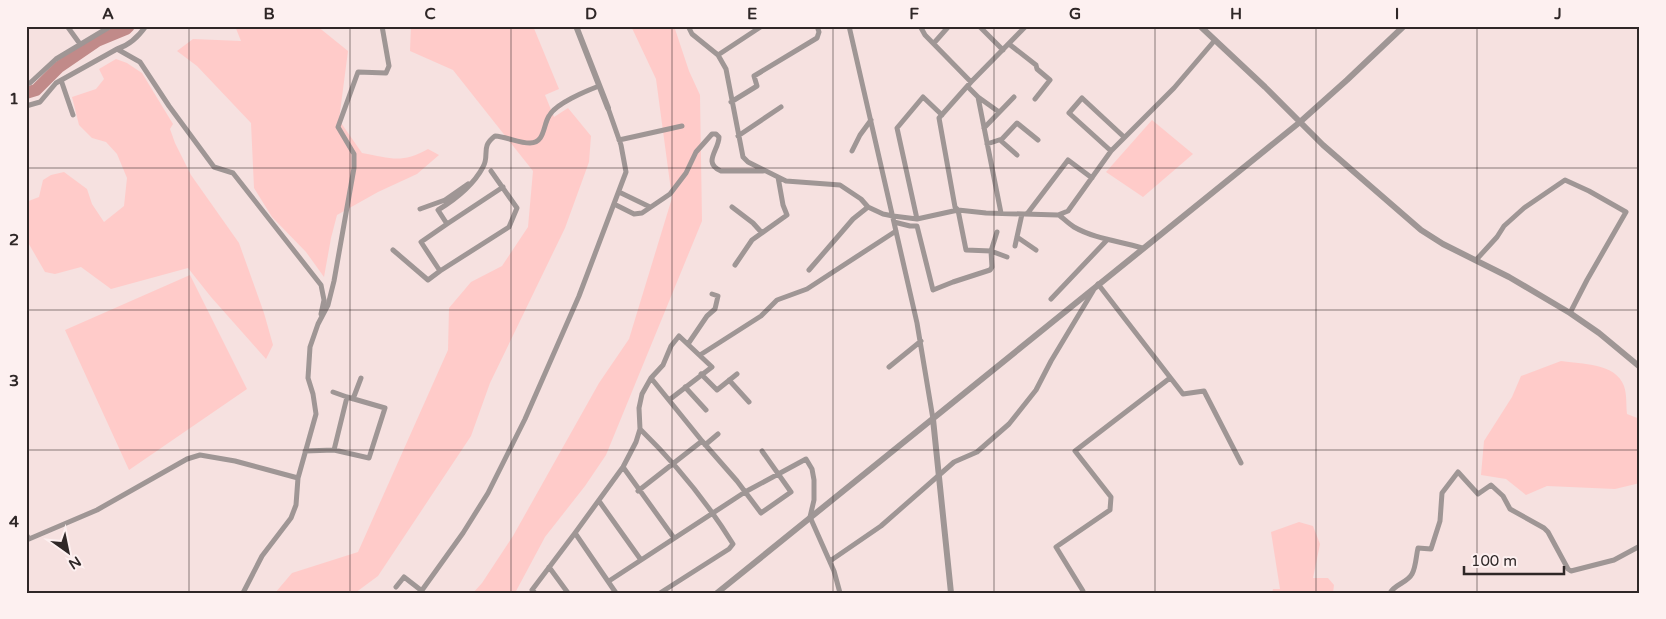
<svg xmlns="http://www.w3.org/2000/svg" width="1666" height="619" font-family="'Varela Round',sans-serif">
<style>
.green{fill:#ffcbc9}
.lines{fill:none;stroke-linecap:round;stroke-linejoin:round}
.river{stroke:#c18a89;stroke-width:12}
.minor{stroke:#9f9695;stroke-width:5}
.tertiary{stroke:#9f9695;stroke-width:6}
.grid{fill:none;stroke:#2f2727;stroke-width:1;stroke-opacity:0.55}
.neatline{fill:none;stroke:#2f2727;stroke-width:2}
.grid-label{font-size:16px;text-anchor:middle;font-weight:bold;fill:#2f2727}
</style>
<rect width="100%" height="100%" fill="#f6e1e0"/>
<path class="green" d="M235 26H317L348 51 339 120 362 153C391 158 401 164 428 149L439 155 417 174 378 192 337 215 331 238 324 277 306 252 272 217 254 188 251 123 197 66 177 51 193 39 241 41Z
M411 26H533L559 89 545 95 554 117 568 108 591 136 589 162 565 228 490 383 471 436 378 576 355 593H275L292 573 358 552 448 350 449 308 471 282 502 266 528 227 533 171 453 70 410 51Z
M631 26H674L689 71 700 95 702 221 606 455 585 486 545 537 515 593H473L482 583 513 536 599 383 629 339 672 198 656 79Z
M116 59 127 63 142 73 173 124 170 129 175 143 191 175 239 243 264 313 273 345 266 359 211 297 188 268 111 289 81 267 55 274 45 272 26 239V202L39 197 43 180 51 175 64 172 87 189 92 204 104 222 124 206 127 178 117 154 106 142 92 138 79 125 72 97 96 89 104 79 99 69Z
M1152 120 1193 154 1143 197 1106 172Z
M190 275 247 389 129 470 65 330Z
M1561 361C1581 364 1616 363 1624 386 1627 394 1626 406 1627 414L1640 419V483L1615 489 1547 486 1526 495 1506 479 1481 475 1484 441 1512 397 1521 376Z
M1299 522 1313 526 1320 544 1313 578H1328L1334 585 1333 593H1272L1273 589H1280L1271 532Z"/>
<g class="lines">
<path class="river" d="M26 93 36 90 59 67 97 41 126 29 129 26"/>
<path class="minor" d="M67 26 80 44
M688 26 692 34 718 55 726 69 743 157 748 162 786 181 840 185 861 199 868 207 883 214 893 216 917 219 958 210 986 213 1058 215 1068 211 1111 151 1174 88 1215 40
M849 26 917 323 933 419
M920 26 925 35 971 82
M979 26 1003 50
M934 43 949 26
M1009 44 1036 65 1037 69 1050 80 1035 99
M117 49 140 62 169 106 214 167 233 173 321 285 324 300 321 314
M718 55 762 26
M61 80 73 115
M26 84 30 83 56 59 111 26
M968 87 978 97 1001 213
M978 97 999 112
M731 102 757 86 754 76 817 38 819 32 817 26
M26 106 40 102 56 83 117 49C130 45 138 37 146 26
M984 128 1014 97
M738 136 781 107
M619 140 682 126
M1000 140 1017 155
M987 144 1002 139 1017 123 1038 140
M852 151 860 135 871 120
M1111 151 1069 113 1082 98 1124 137
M491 171 517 208 509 227 440 271 421 242 447 224 438 210C456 199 473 186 483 167 490 155 480 147 495 136 507 137 519 143 530 143 545 143 543 125 549 116 555 104 586 91 599 86
M619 192 650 207
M614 204 634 214 642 213 670 194 686 173 696 152 712 134H716L719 137C719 150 702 163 721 171H763
M732 207 753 223 762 233
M420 209 445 200 468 184
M1027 214 1068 160 1092 178
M1059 215C1064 219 1069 224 1074 227 1095 239 1120 241 1142 248
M917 219 897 128 923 97 942 115
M894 222 910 226H917L933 290 953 282 990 270 992 267 991 251 997 232
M447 224 503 187
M1017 237 1036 250
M1015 246 1022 214
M393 250 428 280 440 271
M1007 257 991 251 966 250 958 210 955 207 939 118 971 82 1026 26
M1476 260 1497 237 1504 226 1524 208 1565 180 1589 191 1626 212 1587 280 1570 313
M735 265 752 240 787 215 783 205 778 177
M809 270 853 219 868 207
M1098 284 1183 394 1204 391 1241 463
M1051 299 1107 240
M688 344 707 316 715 309 718 296 712 294
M700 355 761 316 777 300 807 289 896 231
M889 367 921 341
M701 374 717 390 737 374
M651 378 702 441 737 481 761 513 791 492 762 451
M729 380 749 402
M685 387 706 410
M333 392 347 397
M353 399 361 378
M640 429C675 463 707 502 733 544L729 549 660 593
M705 445 718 434
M305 451 334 450 369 458 385 408 347 397 334 450
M623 467 674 538
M638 491 702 441
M599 501 641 560
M575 533 616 593
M26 534 29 539 97 510 187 459 200 455 235 461 298 478
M830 561 881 526 954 462 977 452 1009 424 1036 390 1051 361 1093 291
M549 567 568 593
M609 581 745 492 806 459 812 469 814 480V500L810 517 834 571 840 593
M396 587 404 577 422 591
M243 593 262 556 291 518 296 505 298 478 316 414 313 394 308 378 310 347 318 324 328 305 334 281 354 168V154L338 127 358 72 386 73 389 66 382 26
M420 593 463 533 488 493 525 419 579 296 626 172 621 145 608 108
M535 593 532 590 575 533 623 467 636 442 640 429 639 408 642 394 651 378 663 365 671 346 679 336 712 367 669 400
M1083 593V591L1056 547 1110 510 1111 497 1075 451 1170 378
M1390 593C1395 584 1407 583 1412 574 1416 567 1416 556 1418 548L1431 549 1440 521 1442 493 1458 472 1478 494 1491 485 1503 496 1510 509 1544 528 1548 532 1568 569 1571 571 1614 560 1640 546"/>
<path class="tertiary" d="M576 26 608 108
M1200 26 1265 87 1323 145 1421 230 1443 244 1509 277 1570 313 1599 333 1640 367
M933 419 951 593
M717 593 1300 122 1347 80 1404 26"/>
</g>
<path class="grid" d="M189 26V593M350 26V593M511 26V593M672 26V593M833 26V593M994 26V593M1155 26V593M1316 26V593M1477 26V593M26 168H1640M26 310H1640M26 450H1640"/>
<rect width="1666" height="619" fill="none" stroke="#fdf0f0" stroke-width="55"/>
<g transform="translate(68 552) rotate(147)" stroke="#fdf0f0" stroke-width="4" paint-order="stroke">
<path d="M0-4L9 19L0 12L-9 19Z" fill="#2f2727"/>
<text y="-8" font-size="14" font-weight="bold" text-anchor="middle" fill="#2f2727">N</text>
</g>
<path d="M1464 566v8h100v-8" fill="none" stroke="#2f2727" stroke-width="2.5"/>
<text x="1471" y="566" font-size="15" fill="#2f2727" stroke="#fdf0f0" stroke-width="4" paint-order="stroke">100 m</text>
<rect x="28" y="28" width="1610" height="564" class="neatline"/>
<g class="grid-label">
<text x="108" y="19">A</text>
<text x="269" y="19">B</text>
<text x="430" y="19">C</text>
<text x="591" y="19">D</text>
<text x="752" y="19">E</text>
<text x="914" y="19">F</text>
<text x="1075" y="19">G</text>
<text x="1236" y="19">H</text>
<text x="1397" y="19">I</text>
<text x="1558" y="19">J</text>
<text x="14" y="104">1</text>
<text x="14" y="245">2</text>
<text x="14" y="386">3</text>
<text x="14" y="527">4</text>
</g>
</svg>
